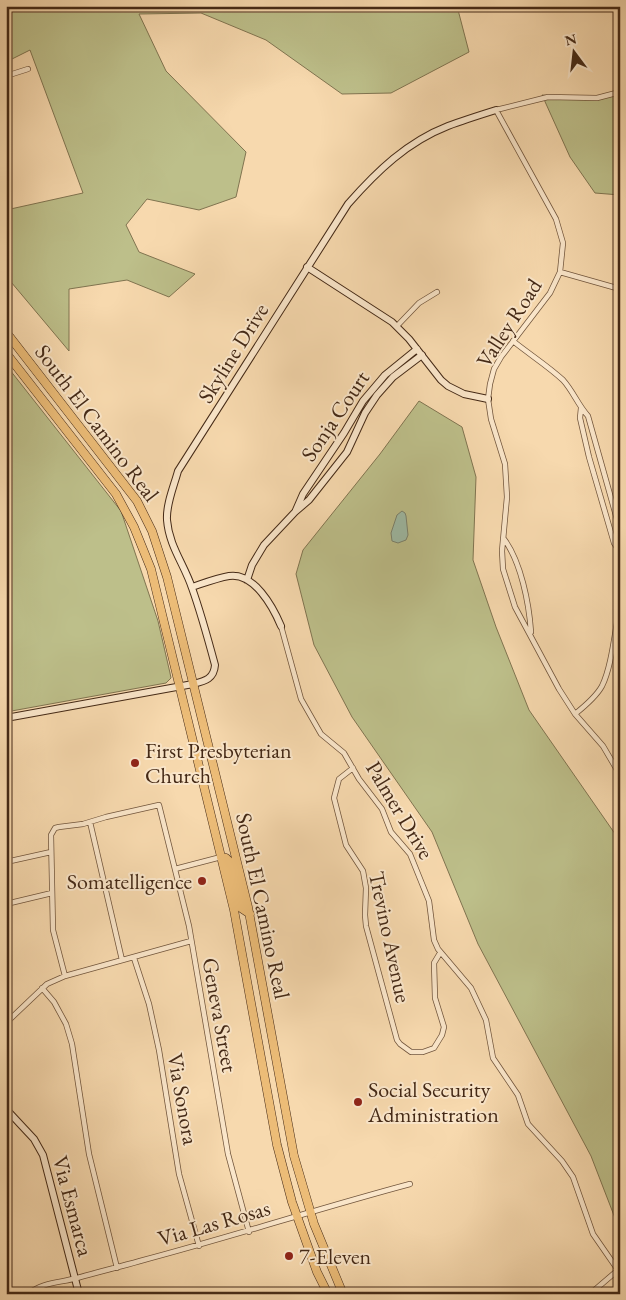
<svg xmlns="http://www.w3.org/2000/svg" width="626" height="1300" font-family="'EB Garamond',serif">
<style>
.green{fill:#bdbf8a;stroke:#807450}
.water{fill:#9ebba6;stroke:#7a816c}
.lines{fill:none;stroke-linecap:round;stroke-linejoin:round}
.street-casing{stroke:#71553c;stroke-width:6}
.secondary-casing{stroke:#442916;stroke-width:8}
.primary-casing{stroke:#442916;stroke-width:9}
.street{stroke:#fae6ca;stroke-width:4.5}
.secondary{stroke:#fae6ca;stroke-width:6}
.primary{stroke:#ecbc77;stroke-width:8}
.poi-dot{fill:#8f2418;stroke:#fae6ca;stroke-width:2}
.labels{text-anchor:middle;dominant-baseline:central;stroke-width:4;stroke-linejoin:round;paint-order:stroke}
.street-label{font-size:22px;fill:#442916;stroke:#fae6ca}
.poi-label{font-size:22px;fill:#442916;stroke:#fae6ca;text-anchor:start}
</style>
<rect width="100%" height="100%" fill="#f7d9ae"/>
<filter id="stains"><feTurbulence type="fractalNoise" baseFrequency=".004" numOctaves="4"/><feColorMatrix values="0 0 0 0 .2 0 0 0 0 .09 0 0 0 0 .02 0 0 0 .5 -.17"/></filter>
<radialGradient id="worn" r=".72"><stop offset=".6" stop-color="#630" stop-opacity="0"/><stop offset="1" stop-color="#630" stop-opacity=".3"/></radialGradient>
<path class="green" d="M12 6H457L469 52 391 93 342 94 266 40 201 13 139 14 166 71 246 152 236 197 199 210 147 199 126 225 139 252 195 274 169 297 127 280 69 289V351L6 276V210L83 193 30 50 6 62V10Z
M614 94 620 111V195L595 193 570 157 542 95 590 99Z
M6 365 121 511 158 621 170 673 171 678 166 683 6 712Z
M419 401 462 427 476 477 473 560 496 627 529 710 620 841V1231L591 1156 478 944 432 832 352 717 314 645 296 574 303 550 380 454Z"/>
<path class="water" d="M402 511 405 513 406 516 408 535 406 540 398 543 392 541 391 533 397 515Z"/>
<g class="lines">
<defs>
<path id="street" d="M6 76 28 69
M620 92 597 98 548 97 496 110 556 219 563 243 560 272 550 293 501 357 494 369 490 384 488 399 491 419 505 464 507 497 502 551 503 569 515 607 559 689 575 714 603 746 620 775
M560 272 620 289
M397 326 419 303 437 292
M513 341C529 354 548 366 563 380 573 391 578 405 588 416L620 530
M581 408 580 418 589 457 614 543 620 552
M504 539C521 562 529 603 531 632
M281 626 301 699 321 734 344 753 359 779 382 809 391 832 410 854 429 901 434 940 438 949 471 988 486 1020 493 1058 518 1095 528 1124 562 1161 573 1177 593 1234 620 1273
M575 714C585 706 596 697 602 686 612 666 615 629 620 606
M353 768 339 779 334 798 346 845 363 871 366 888 365 915 366 926 397 1040 400 1044 411 1052H423L434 1048 442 1035 444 1027 435 998 434 963 440 953
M90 822 122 960
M6 862 51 852
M175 869 221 857
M6 904 52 893
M134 958 149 1004 159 1050 179 1174 199 1246
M65 976 53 930 51 835 55 828 59 827 83 824 106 817 159 805 189 926 228 1154 249 1232
M42 988 54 1002 66 1024 72 1044 89 1154 117 1268
M6 1023 47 984 65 976 191 941
M28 1294C43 1282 59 1283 77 1278 98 1272 119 1267 140 1261 231 1237 320 1208 410 1184
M590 1294 618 1270"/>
<path id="secondary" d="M307 267 392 322 409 339 441 380 448 386 464 394 488 399
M296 510 303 494 344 433 363 401 385 375 417 349
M247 580 252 565 264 545 295 512 309 500 347 452 365 413 377 395 393 377 422 355
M192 587C204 583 217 578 229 576 254 572 273 607 281 626
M6 718 193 684C205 681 214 679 215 665 208 639 201 613 192 588 184 564 169 546 167 520 166 504 174 486 178 471L348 204C377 171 407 142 448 126 464 120 480 115 496 110
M6 1109 34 1139 43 1155 79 1294"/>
<path id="primary" d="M6 332 137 501 152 531 167 577 248 907 294 1156 314 1224 343 1294
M6 353 116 494 134 527 151 569 234 910 277 1145 292 1202 317 1272 328 1294
M221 857 226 858 229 861 241 908 250 914"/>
</defs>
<use href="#street" class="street-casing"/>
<use href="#secondary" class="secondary-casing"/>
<use href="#primary" class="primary-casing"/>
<use href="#street" class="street"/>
<use href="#secondary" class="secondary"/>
<use href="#primary" class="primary"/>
</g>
<g class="poi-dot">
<circle cx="135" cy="763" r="5"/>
<circle cx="202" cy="881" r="5"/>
<circle cx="358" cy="1102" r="5"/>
<circle cx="289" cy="1256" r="5"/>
</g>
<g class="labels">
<g class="street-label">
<text transform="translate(509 323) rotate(-57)">Valley Road</text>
<text transform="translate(233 353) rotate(-58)">Skyline Drive</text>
<text transform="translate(335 416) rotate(-56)">Sonja Court</text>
<text transform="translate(97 423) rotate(53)">South El Camino Real</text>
<text transform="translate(400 810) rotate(59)">Palmer Drive</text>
<text transform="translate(263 906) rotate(78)">South El Camino Real</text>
<text transform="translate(390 937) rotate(78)">Trevino Avenue</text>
<text transform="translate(220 1015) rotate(80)">Geneva Street</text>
<text transform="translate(183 1099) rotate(80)">Via Sonora</text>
<text transform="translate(73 1206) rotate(75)">Via Esmarca</text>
<text transform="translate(214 1223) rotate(-16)">Via Las Rosas</text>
</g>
<g class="poi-label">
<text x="145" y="750">First Presbyterian<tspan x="145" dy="25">Church</tspan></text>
<text x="192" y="881" text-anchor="end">Somatelligence</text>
<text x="368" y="1089">Social Security<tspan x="368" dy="25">Administration</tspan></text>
<text x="299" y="1256">7-Eleven</text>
</g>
</g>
<rect width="626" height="1300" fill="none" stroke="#f7d9ae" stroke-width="25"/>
<rect x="8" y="8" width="611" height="1285" fill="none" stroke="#442916" stroke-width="2.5"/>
<rect x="12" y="12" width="601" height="1275" fill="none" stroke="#442916"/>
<g transform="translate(574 52) rotate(345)" stroke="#fae6ca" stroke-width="4" paint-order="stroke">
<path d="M0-4L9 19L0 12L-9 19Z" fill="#442916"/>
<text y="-8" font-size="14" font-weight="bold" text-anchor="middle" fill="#442916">N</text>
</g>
<rect width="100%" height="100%" filter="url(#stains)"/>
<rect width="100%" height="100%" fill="url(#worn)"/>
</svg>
